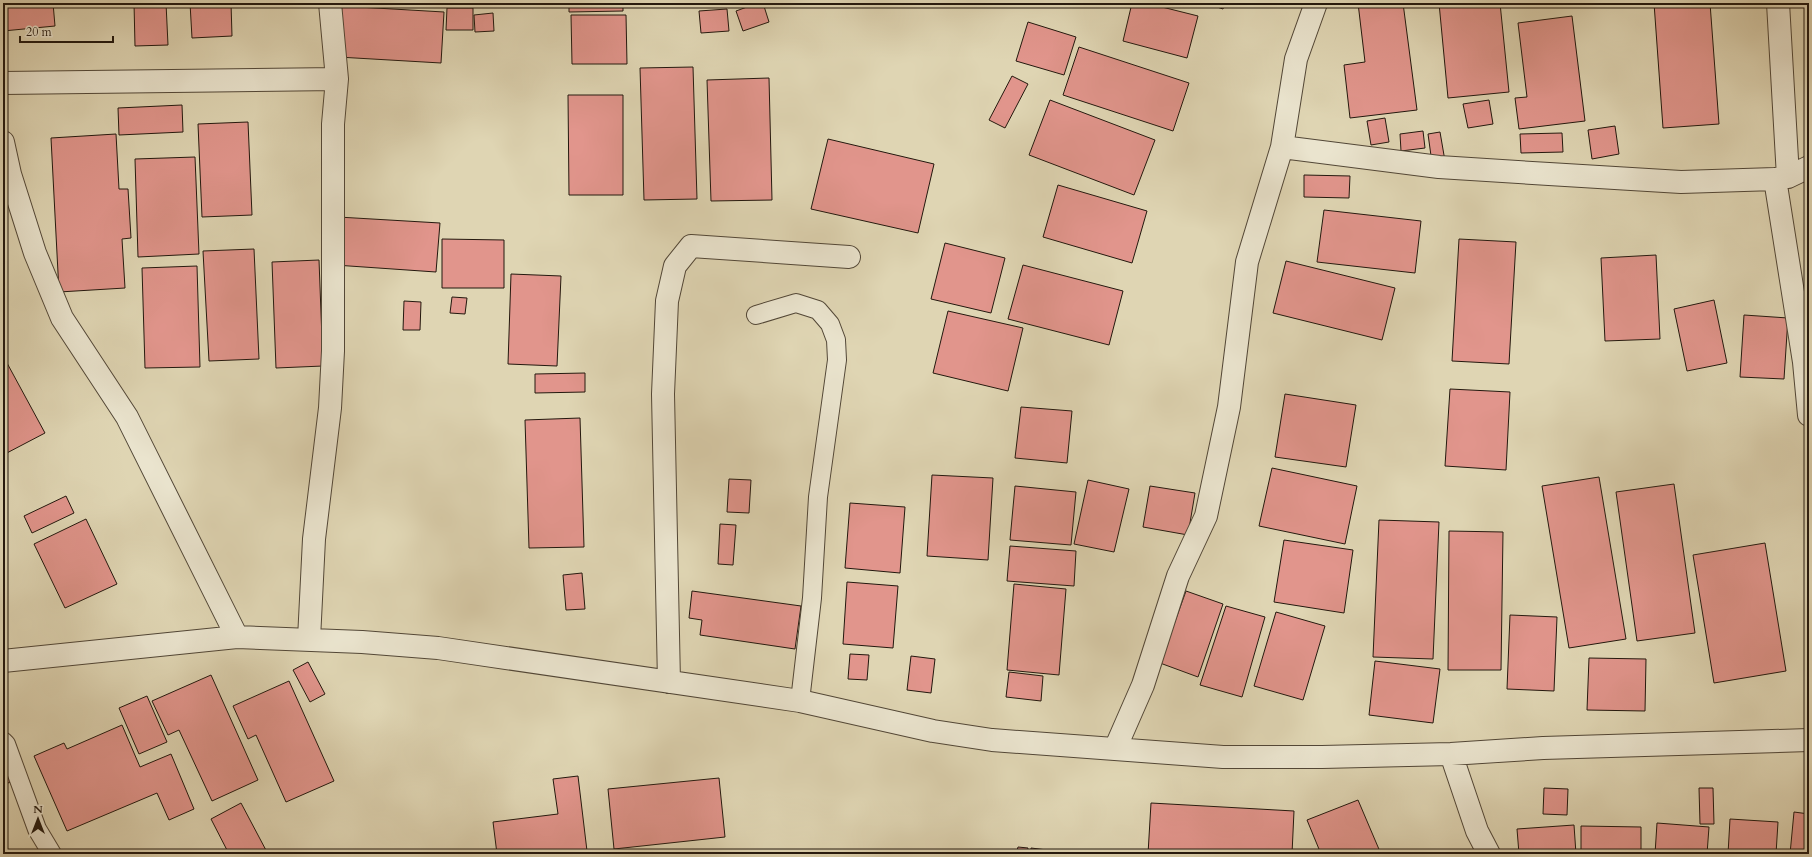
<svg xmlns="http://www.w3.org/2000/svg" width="1812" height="857" font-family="Cardo,serif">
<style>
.building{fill:#e1958c;stroke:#23180e}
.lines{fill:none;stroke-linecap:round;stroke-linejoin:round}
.service-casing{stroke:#524737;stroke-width:20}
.minor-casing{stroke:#524737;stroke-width:24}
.service{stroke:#eae4ce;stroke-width:18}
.minor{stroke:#eae4ce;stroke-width:22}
</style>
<rect width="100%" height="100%" fill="#dfd5b3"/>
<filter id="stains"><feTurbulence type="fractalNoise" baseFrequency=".005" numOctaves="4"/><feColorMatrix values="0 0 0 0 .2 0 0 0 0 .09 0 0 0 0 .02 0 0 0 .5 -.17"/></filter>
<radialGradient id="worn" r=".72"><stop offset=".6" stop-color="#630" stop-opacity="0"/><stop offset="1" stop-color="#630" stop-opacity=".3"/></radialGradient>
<path class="building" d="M3 3H53L55 26 3 31Z
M134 3H166L168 45 135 46Z
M190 3H231L232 36 192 38Z
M500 3H551L552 6H500Z
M569 3H623V11L569 12Z
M758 3H763L769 22 743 31 736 11Z
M1132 3H1146L1198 16 1187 58 1123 41Z
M1205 3H1225L1223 9Z
M1358 3H1403L1417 110 1350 118 1344 65 1365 62Z
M1439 3H1500L1509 92 1448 98Z
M1654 3H1710L1719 124 1663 128Z
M341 6 444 12 441 63 338 57Z
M447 8H473V30H446Z
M727 9 729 31 701 33 699 11Z
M493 13 494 31 475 32 474 15Z
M571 15H626L627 64H572Z
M1572 16 1585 121 1519 129 1515 98 1527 97 1518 23Z
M1028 22 1076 37 1064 75 1016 61Z
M1079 47 1189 83 1173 131 1063 95Z
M693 67 697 199 644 200 640 68Z
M1012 76 1028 84 1005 128 989 120Z
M769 78 772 200 711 201 707 80Z
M568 95H623V195H569Z
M1050 100 1155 140 1134 195 1029 155Z
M1489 100 1493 124 1468 128 1463 104Z
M182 105 183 132 119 135 118 108Z
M1385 118 1389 142 1371 145 1367 121Z
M248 122 252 215 202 217 198 124Z
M1615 126 1619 154 1592 159 1588 130Z
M1423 131 1425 148 1401 151 1400 134Z
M1440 132 1445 161 1432 163 1428 134Z
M1562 133 1563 152 1521 153 1520 134Z
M116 134 119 189H128L131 238 122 239 125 288 59 292 51 138Z
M828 139 934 164 918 233 811 209Z
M195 157 199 254 138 257 135 159Z
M1304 175 1350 176 1349 198 1304 197Z
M1058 185 1147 211 1132 263 1043 237Z
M1324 210 1421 221 1415 273 1317 262Z
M338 217 440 223 436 272 335 265Z
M442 239 504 240V288H442Z
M1459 239 1516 242 1509 364 1452 361Z
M945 243 1005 258 991 313 931 299Z
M254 249 259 359 209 361 203 251Z
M1656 255 1660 339 1605 341 1601 258Z
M319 260 323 366 276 368 272 262Z
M1286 261 1395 288 1382 340 1273 313Z
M1023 265 1123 291 1109 345 1008 319Z
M197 266 200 367 145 368 142 268Z
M511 274 561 276 557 366 508 364Z
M452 297 467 298 465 314 450 313Z
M1714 300 1727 363 1687 371 1674 309Z
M404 301 421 302 420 330H403Z
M948 311 1023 328 1008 391 933 373Z
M1744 315 1788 318 1784 379 1740 377Z
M7 363 45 433 3 455V365Z
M585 373V392L535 393V374Z
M1450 389 1510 392 1506 470 1445 466Z
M1285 394 1356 405 1346 467 1275 457Z
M1021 407 1072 411 1067 463 1015 458Z
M580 418 584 547 529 548 525 420Z
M1272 468 1357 486 1345 544 1259 526Z
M932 475 993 478 988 560 927 556Z
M1599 477 1626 639 1569 648 1542 486Z
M729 479 751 480 749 513 727 512Z
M1088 480 1129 489 1114 552 1074 544Z
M1674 484 1695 633 1637 641 1616 492Z
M1015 486 1076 492 1071 545 1010 540Z
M1150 486 1195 493 1188 535 1143 527Z
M66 496 74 513 32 533 24 516Z
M850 503 905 507 900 573 845 568Z
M86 519 117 584 65 608 34 544Z
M1379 520 1439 522 1433 659 1373 657Z
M720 524 736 525 733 565 718 564Z
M1449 531 1503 532 1501 670H1448Z
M1284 540 1353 550 1344 613 1274 602Z
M1765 543 1786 671 1714 683 1693 555Z
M1010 546 1076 551 1074 586 1007 581Z
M582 573 585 609 566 610 563 575Z
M847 582 898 586 893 648 843 644Z
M1014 584 1066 589 1059 675 1007 670Z
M692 591 801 606 795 649 700 635 702 620 689 618Z
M1186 591 1223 604 1198 677 1160 663Z
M1226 606 1265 617 1242 697 1200 685Z
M1276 612 1325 626 1303 700 1254 686Z
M1510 615 1557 617 1554 691 1507 689Z
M850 654 869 655 867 680 848 679Z
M911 656 935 659 931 693 907 690Z
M1589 658 1646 659 1645 711 1587 710Z
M1375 661 1440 669 1433 723 1369 715Z
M308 662 325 694 310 702 293 670Z
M1009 672 1043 676 1041 701 1006 697Z
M211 675 258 780 212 801 179 730 168 735 152 701Z
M289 681 334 781 286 802 256 735 248 739 233 706Z
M147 696 167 742 139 754 119 708Z
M122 725 140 767 171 754 194 809 169 820 157 793 67 831 34 756 64 743 67 749Z
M3 758 13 781 3 785Z
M578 776 587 851 567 854H497L493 822 558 814 553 779Z
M719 778 725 837 614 849 608 789Z
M1544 788 1568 789 1567 815 1543 814Z
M1699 788H1713L1714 824H1700Z
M1358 800 1381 854H1321L1307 820Z
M241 803 268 854H229L211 819Z
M1151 803 1294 811 1292 854H1148Z
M1794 812 1809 814V854H1790Z
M1730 819 1778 822 1776 854H1728Z
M1657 823 1709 827 1707 854H1655Z
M1574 825 1576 854H1519L1517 829Z
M1581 826 1641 827V854H1581Z
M1018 847 1028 848 1027 854H1016Z
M1031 848 1047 850V854H1031Z"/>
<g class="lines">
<defs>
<path id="service" d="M756 315 796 303 818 310 830 324 836 340 837 360 818 497 812 598 800 701
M3 741 6 744 37 829 52 854"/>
<path id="minor" d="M1778 3 1788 177
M3 83 337 79
M3 142 10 174 35 253 62 318 127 417 237 637
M1282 147 1439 167 1549 174 1681 182 1775 179 1788 177 1809 167
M1775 179 1804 362 1809 415
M309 639 314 539 330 408 333 351V124L337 79 330 3
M3 661 237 637 362 642 438 648 800 701 933 731 992 740 1223 757H1322L1451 754 1543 748 1809 740
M669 682 663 394 667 301 675 266 691 246 849 257
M1115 749 1143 685 1178 576 1206 516 1229 407 1247 262 1282 147 1296 59 1316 3
M1451 754 1477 831 1489 854"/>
</defs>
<use href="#service" class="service-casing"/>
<use href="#minor" class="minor-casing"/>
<use href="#service" class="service"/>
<use href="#minor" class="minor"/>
</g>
<rect width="1812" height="857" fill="none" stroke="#dfd5b3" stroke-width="16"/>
<rect x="4" y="4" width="1804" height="849" fill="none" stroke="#23180e" stroke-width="2"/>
<rect x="8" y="8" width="1796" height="841" fill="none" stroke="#23180e"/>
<g transform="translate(38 819)" stroke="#eae4ce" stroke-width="3" paint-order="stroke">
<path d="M0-3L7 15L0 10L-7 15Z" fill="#23180e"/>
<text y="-6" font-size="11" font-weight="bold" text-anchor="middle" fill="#23180e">N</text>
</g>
<path d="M20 36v6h93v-6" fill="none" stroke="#23180e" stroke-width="2"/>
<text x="26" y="36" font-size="12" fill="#23180e" stroke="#eae4ce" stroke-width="3" paint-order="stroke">20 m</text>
<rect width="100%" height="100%" filter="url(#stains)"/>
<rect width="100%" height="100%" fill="url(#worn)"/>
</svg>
